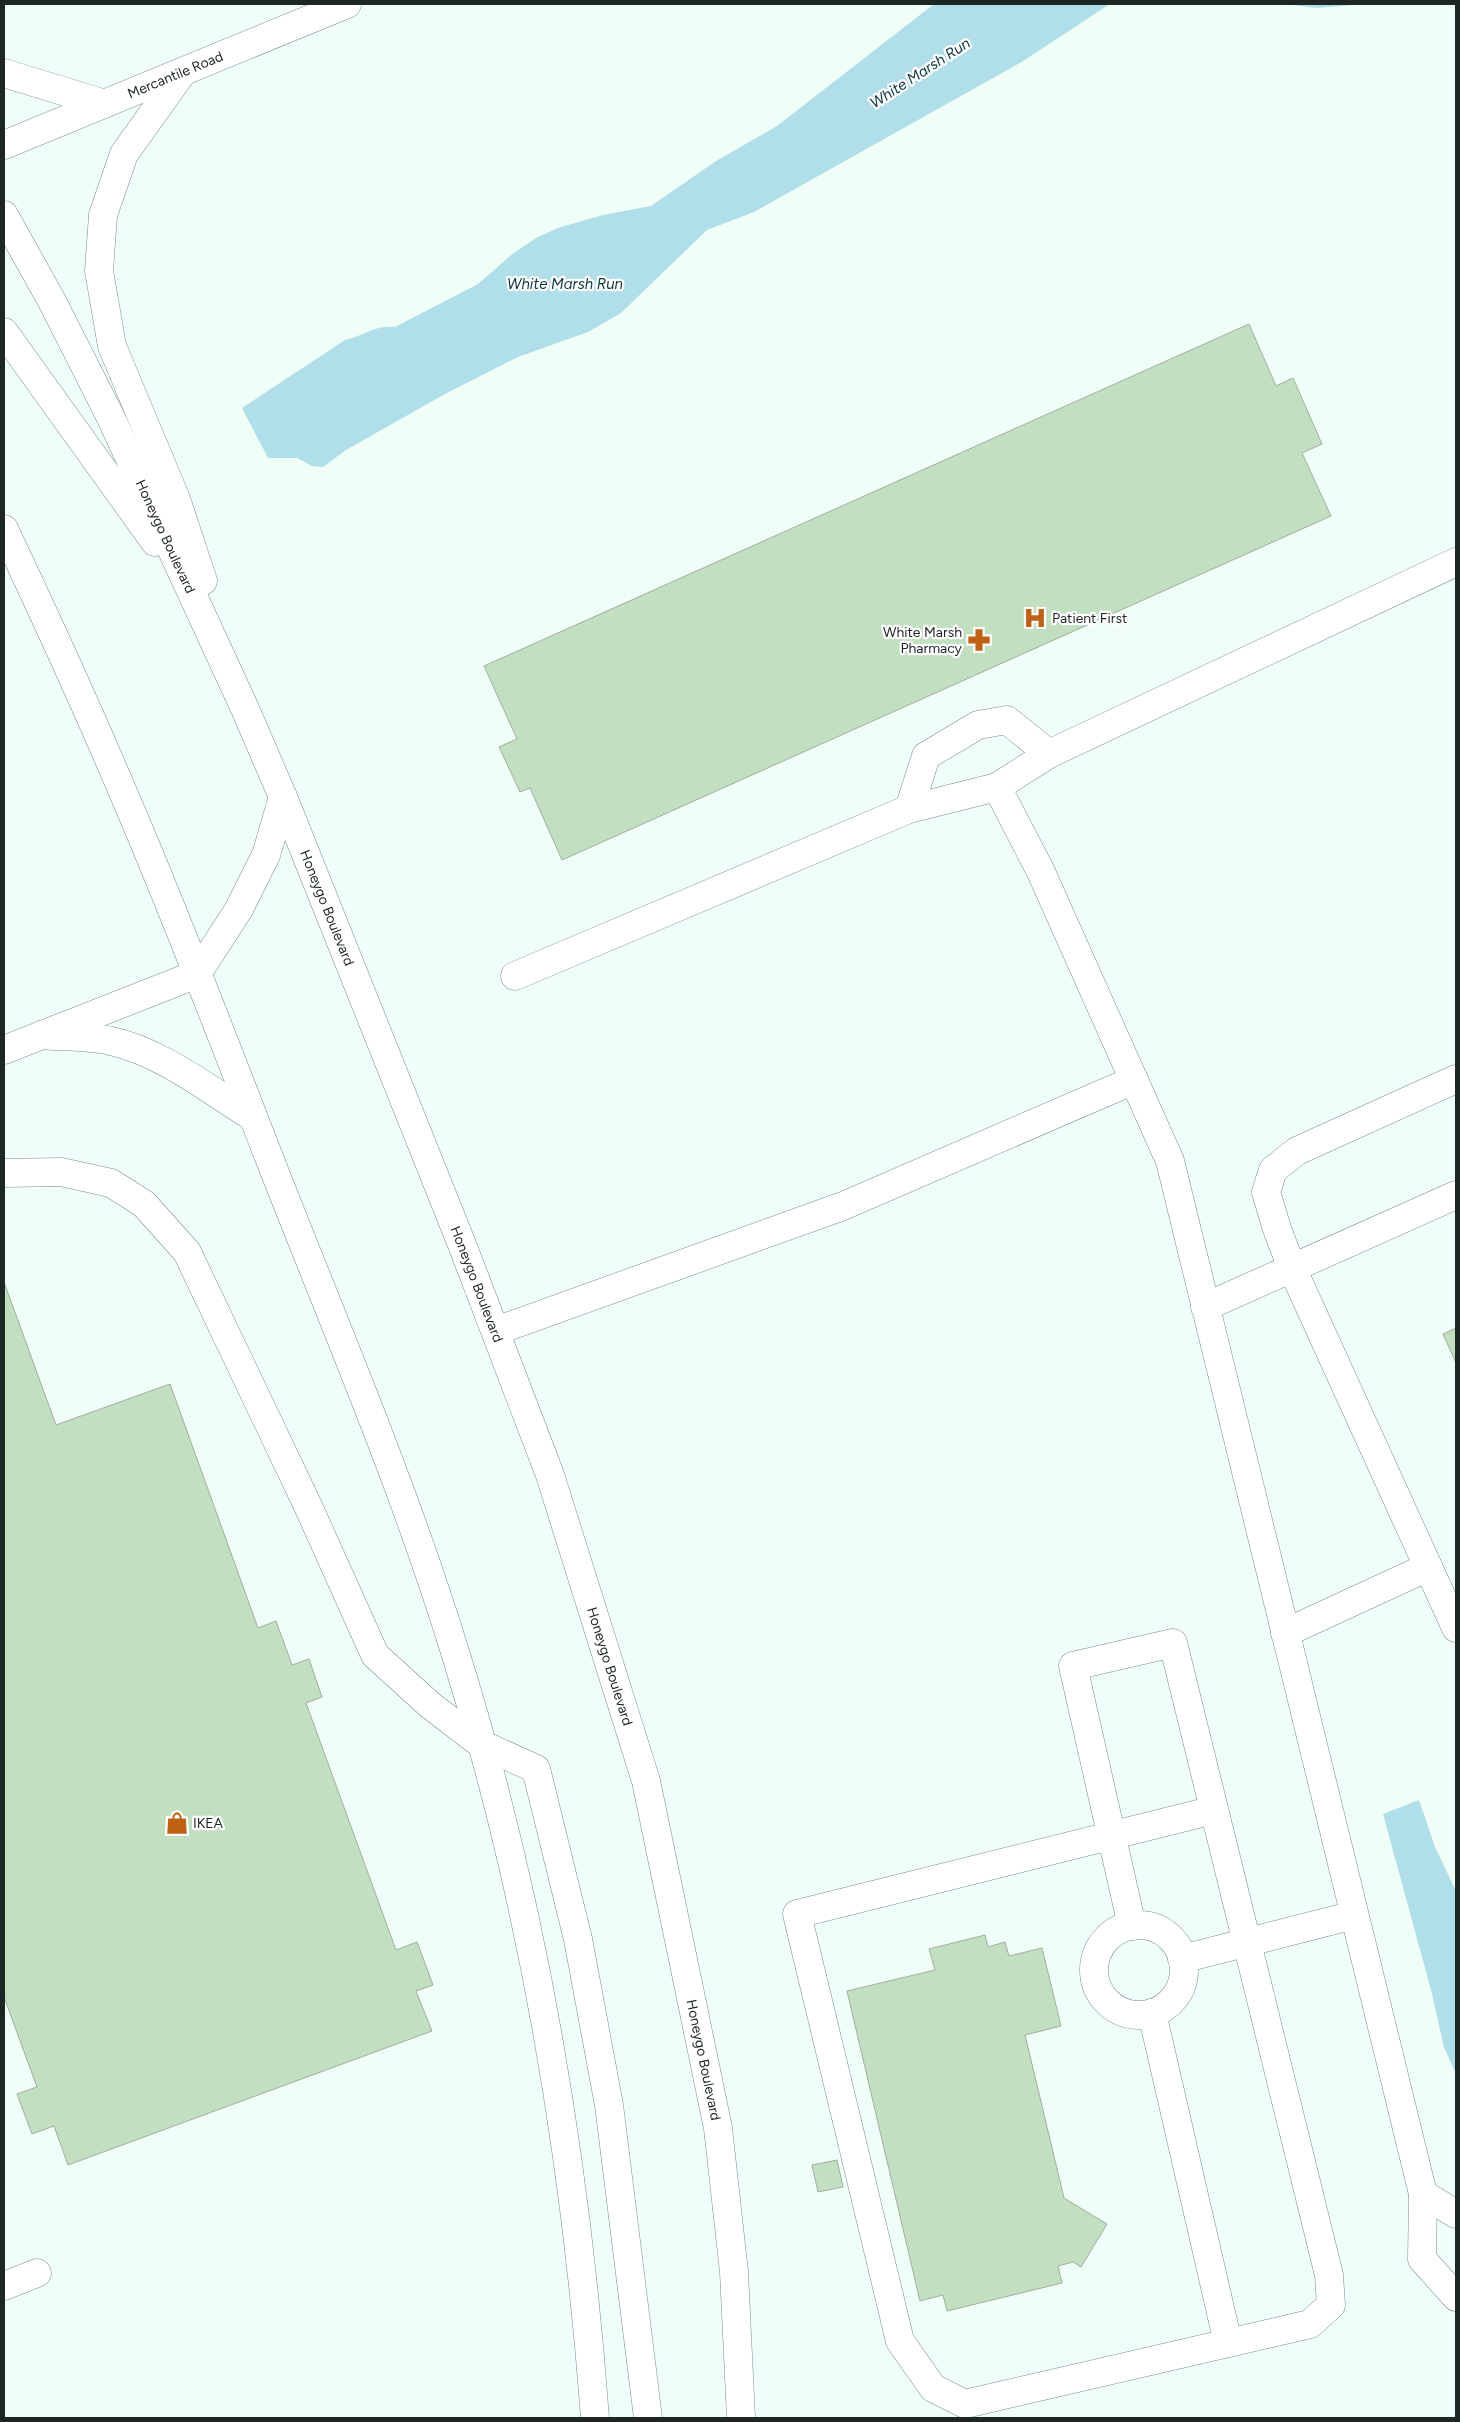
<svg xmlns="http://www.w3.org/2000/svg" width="1460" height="2422" font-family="Figtree,sans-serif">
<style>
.water{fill:#b1dfe9}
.building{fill:#c3dfc2;stroke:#9faf9f}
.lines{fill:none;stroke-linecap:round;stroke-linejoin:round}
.minor-casing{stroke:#788f85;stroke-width:29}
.major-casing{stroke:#788f85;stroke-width:29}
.minor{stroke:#fff;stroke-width:28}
.major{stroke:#fff;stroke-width:28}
.labels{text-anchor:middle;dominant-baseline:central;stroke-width:4.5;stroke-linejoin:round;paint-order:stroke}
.street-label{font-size:14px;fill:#1d2623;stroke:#fff}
.poi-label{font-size:14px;fill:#1d2623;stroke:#fff;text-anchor:start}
.water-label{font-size:15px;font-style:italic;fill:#0a353e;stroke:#fff}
</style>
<rect width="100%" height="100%" fill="#effef7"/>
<path class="water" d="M934 4H1110L1020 63 754 212 707 230 621 313 588 332 518 357 445 394 346 450 323 467 312 466 297 458H268L242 408 345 340C366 335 374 325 395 327L478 284 511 255 536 238 558 228 603 215 651 206 716 161 777 126Z
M1284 4H1366L1317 8Z
M1419 1800 1435 1847 1456 1891V2074L1444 2047 1431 1990 1383 1814Z"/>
<path class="building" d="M1249 324 1276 386 1293 378 1322 444 1302 453 1331 516 562 860 530 788 520 792 499 747 517 739 484 666Z
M4 1282 56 1425 170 1384 258 1628 276 1621 292 1665 309 1659 322 1697 306 1703 396 1950 417 1942 433 1985 416 1991 432 2031 68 2165 54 2126 32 2134 17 2094 37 2087 4 1997Z
M1456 1328V1363L1443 1334Z
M985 1935 988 1947 1005 1942 1009 1956 1042 1948 1061 2026 1025 2035 1064 2198 1107 2224 1081 2267 1073 2262 1058 2266 1062 2283 947 2311 943 2295 920 2301 847 1991 935 1970 929 1949Z
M837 2160 843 2187 818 2192 812 2165Z"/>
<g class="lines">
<defs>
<g id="minor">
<path id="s1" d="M4 145 347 4"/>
<path d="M997 787 1041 872 1170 1161 1423 2194 1422 2259 1456 2297"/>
<path d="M909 809 926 756 978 725 1007 720 1049 754"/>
<path d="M515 976 909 809 997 787 1049 754 1456 562"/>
<path d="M4 1050 197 974 239 909 266 855 283 797"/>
<path d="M1456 1079 1297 1151 1273 1170 1266 1192 1277 1229 1292 1268 1456 1628"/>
<path d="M4 1173 61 1172 111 1183 144 1204 187 1252 308 1506 375 1655 430 1705 481 1744"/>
<path d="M1205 1307 1456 1195"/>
<path d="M496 1331 843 1206 1134 1080"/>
<path d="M1285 1633 1428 1567"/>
<circle cx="1139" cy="1970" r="45"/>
<path d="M1132 1926 1073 1666 1173 1643 1329 2275 1331 2305 1310 2324 965 2404 933 2388 900 2341 797 1914 1214 1810"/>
<path d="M1182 1959 1354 1915"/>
<path d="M1152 2013 1228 2343"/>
<path d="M1423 2194 1456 2214"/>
<path d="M4 2286 37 2273"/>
</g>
<g id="major">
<path d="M4 73 105 104"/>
<path d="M182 73 124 154 103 215 99 271 112 346 176 499 203 581"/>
<path id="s2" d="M4 215 53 303 112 420 246 711 283 797 463 1247 550 1475 646 1781 718 2128 734 2272 741 2418"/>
<path d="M4 332 155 542"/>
<path d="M4 529C48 622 91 716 131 811 181 928 226 1047 272 1165 335 1326 404 1486 455 1652 532 1898 576 2161 595 2418"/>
<path d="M41 1035C63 1037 89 1036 111 1041 162 1052 209 1090 253 1117"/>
<path d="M481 1744 536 1769 578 1939 609 2105 648 2418"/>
</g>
</defs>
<use href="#minor" class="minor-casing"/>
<use href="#major" class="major-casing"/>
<use href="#minor" class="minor"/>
<use href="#major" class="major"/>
</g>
<defs>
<symbol id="hospital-bare" viewBox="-9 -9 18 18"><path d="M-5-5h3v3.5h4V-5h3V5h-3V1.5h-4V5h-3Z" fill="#c06216" stroke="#fff" stroke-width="2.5" paint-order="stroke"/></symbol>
<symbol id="pharmacy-bare" viewBox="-9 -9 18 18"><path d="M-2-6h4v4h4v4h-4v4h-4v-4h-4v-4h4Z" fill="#c06216" stroke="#fff" stroke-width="2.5" paint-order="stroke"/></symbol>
<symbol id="shop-bare" viewBox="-9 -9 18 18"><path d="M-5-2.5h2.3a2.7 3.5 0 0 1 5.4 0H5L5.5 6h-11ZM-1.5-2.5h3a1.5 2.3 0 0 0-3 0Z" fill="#c06216" stroke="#fff" stroke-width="2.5" paint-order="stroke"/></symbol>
</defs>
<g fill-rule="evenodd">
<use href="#hospital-bare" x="1019" y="602" width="32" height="32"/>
<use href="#pharmacy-bare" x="963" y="624" width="32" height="32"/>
<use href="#shop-bare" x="161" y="1807" width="32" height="32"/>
</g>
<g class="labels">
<g class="street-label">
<text stroke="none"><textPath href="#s1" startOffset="185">Mercantile Road</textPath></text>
<text stroke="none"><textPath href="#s2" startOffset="360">Honeygo Boulevard</textPath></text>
<text stroke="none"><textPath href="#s2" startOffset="765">Honeygo Boulevard</textPath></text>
<text stroke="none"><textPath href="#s2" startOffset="1170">Honeygo Boulevard</textPath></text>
<text stroke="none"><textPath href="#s2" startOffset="1575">Honeygo Boulevard</textPath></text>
<text stroke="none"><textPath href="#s2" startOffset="1980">Honeygo Boulevard</textPath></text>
</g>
<g class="poi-label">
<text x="1052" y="618">Patient First</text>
<text x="962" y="632" text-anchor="end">White Marsh<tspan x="962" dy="16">Pharmacy</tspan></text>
<text x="193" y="1823">IKEA</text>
</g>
<g class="water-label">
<text transform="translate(920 73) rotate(-33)">White Marsh Run</text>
<text x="565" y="284">White Marsh Run</text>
</g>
</g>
<rect width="1460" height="2422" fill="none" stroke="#1d2623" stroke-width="10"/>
</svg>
